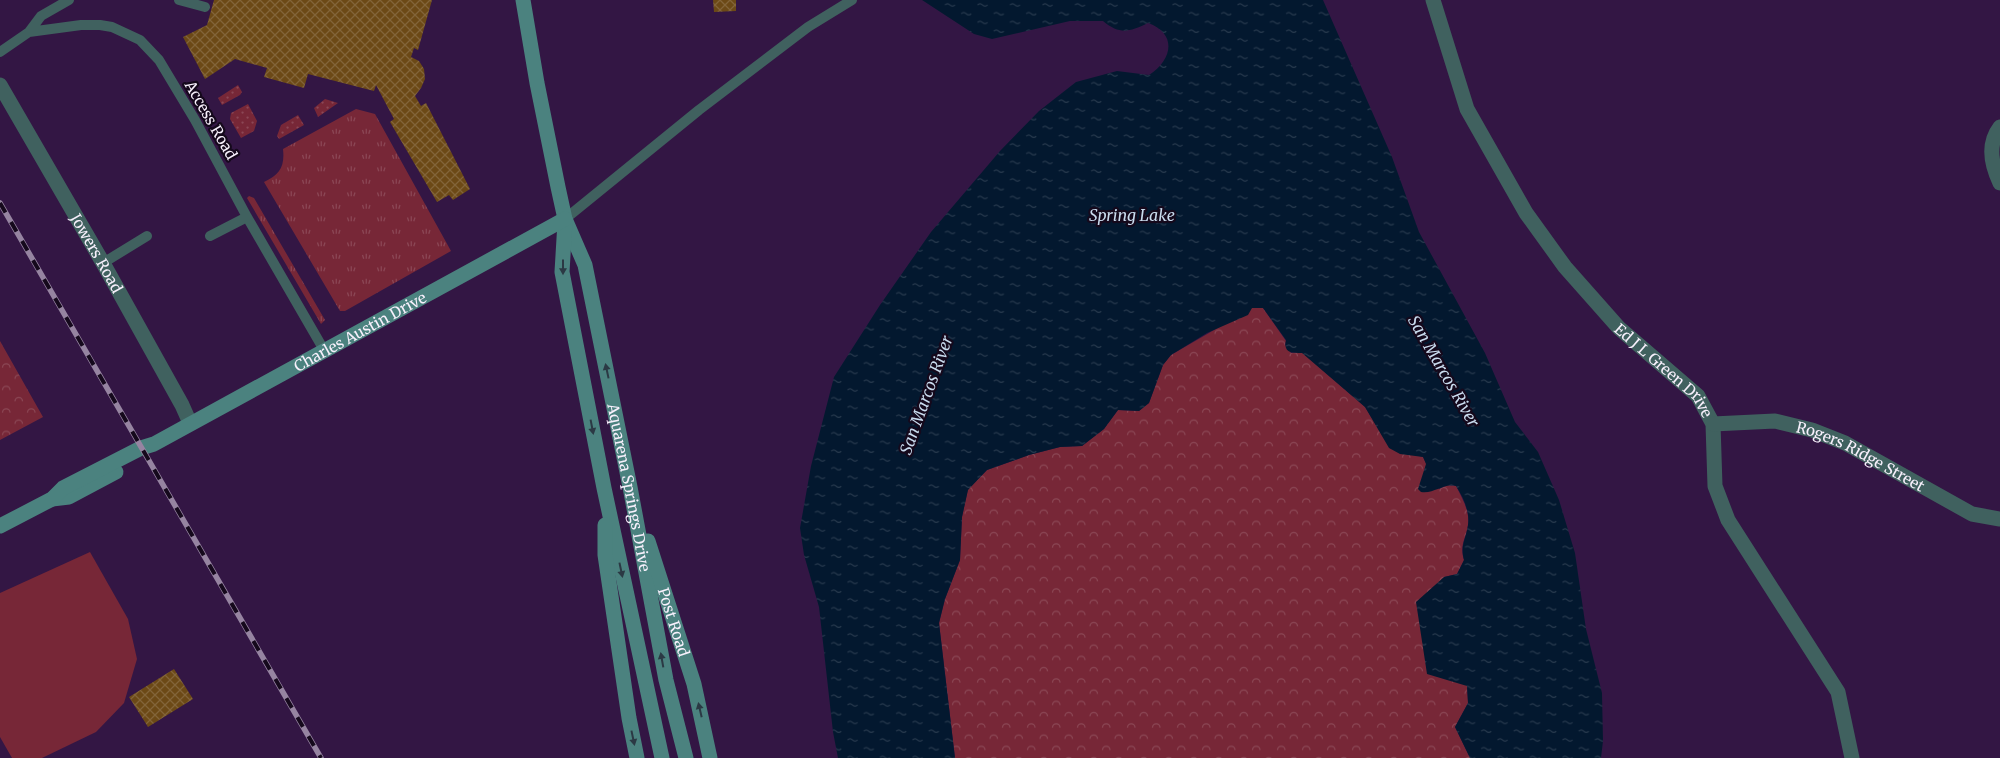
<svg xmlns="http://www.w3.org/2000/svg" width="2000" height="758" font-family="Merriweather,serif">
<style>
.grass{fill:url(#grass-tufts)}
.park{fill:url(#park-crowns)}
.garden{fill:url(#garden-dots)}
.pitch{fill:#772737}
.water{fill:url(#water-ripples)}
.building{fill:url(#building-cross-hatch)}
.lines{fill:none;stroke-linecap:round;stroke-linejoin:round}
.lane{stroke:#40615f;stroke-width:10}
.street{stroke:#40615f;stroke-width:15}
.secondary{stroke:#4b827f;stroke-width:15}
.rail-casing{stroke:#9684a1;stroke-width:5.5}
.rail{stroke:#15091c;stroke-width:4;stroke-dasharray:11;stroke-linecap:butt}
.oneway{fill:#2b3944}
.labels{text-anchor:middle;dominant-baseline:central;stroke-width:4.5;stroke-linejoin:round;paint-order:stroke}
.street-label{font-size:15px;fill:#f7f0fc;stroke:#15091c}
.water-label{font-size:16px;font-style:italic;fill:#c9dbee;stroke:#15091c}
</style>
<defs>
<pattern id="grass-tufts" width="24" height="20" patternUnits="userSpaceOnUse" patternTransform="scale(1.25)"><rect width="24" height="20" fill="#772737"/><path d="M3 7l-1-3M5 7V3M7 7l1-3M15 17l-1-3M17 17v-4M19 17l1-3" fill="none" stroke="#8b4755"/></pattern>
<pattern id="park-crowns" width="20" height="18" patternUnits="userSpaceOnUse" patternTransform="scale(1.25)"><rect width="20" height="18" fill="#772737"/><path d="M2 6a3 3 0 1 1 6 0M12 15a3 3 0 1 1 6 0" fill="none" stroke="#8b4755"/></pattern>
<pattern id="garden-dots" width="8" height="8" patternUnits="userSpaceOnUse" patternTransform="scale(1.25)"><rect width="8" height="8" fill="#772737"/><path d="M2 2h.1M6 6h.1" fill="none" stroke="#8b4755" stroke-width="1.8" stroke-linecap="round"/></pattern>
<pattern id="water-ripples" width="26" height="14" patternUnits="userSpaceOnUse" patternTransform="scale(1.25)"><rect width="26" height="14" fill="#03182f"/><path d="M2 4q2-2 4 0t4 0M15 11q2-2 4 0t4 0" fill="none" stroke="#283a4e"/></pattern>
<pattern id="building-cross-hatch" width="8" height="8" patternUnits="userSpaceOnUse" patternTransform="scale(1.25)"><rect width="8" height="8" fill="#6c4916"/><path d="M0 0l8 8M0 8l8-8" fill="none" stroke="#826439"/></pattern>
</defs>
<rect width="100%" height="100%" fill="#331644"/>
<path class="grass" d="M356 109 375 114 451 251 345 311H340L264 182C280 175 285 166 283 149Z
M249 196 254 198 325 320 321 324 247 198Z"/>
<path class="park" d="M1252 308H1263L1286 341 1285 345 1291 353 1302 352 1365 407 1390 448 1423 457 1439 489 1448 485 1456 486C1462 498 1470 511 1468 525 1466 539 1459 545 1464 560L1457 574 1444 577 1467 686 1468 703 1455 727 1470 758H955L939 623 945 599 960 560 962 517 968 489 987 470 1029 455 1060 447 1082 446 1104 429 1118 410 1139 411 1149 403 1163 365 1171 355Z
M0 341 43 417 0 440Z"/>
<path class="garden" d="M238 85 242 92 240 95 222 105 218 98Z
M325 99 338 103 318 117 314 108Z
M248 104 257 121 254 131 241 138 230 119 231 113Z
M298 115 304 125 279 139 277 136 281 125Z"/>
<path class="pitch" d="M90 552 128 619 137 659 124 703 96 732 42 758H12L0 737V593Z"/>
<path class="water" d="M922 0H1323L1392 157 1419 232 1485 353 1515 422 1538 452 1559 500 1575 553 1586 629 1602 693 1603 741 1601 758H1470L1455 727 1468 703 1467 686 1427 674 1416 602 1444 577 1457 574 1464 560C1460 545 1466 539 1468 525 1470 511 1463 497 1456 486 1442 483 1435 494 1421 492L1418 489 1426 464 1423 457 1400 454 1389 448 1365 407 1302 353C1292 353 1283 353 1286 340L1263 308H1252L1248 315 1207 333 1171 355 1163 365 1149 403 1139 411 1118 410 1104 429 1082 446 1060 447 1029 455 987 470 968 490 962 517 960 560 945 599 939 623 955 758H838L833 732 819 607 804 555 800 528 811 466 834 377 880 305 931 232 1000 151 1039 111 1076 82 1117 71 1149 75C1172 60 1178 34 1148 23 1129 32 1120 35 1103 21H1070L992 39 974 34Z"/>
<path class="building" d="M214 0H432L418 50 414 48 411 57 419 61 424 69 425 79 421 88 415 96 421 106 426 103 470 189 453 200 449 195 437 202 390 122 394 119 376 85 374 91 308 74 304 88 264 77 267 68 235 59 205 79 183 37 207 25Z
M713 0H736V11L714 12Z
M174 669 193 699 148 727 129 697Z"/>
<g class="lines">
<path class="lane" d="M179 0 205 7
M29 32 41 16 69 0
M0 52 29 32 81 25H100L112 27 140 40 159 60 195 120 247 217 324 350
M565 219 699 110 808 27 852 0
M210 236 247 217
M103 263 147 236"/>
<g class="street">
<path id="s1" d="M1433 0 1467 109 1526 213 1565 267 1619 328 1698 396 1713 424 1715 486 1728 520 1838 692 1852 758"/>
<path id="s2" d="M0 85 103 263 182 405 190 423"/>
<path d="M2000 127C1987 144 1991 164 2000 183"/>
<path id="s3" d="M1713 424 1775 421 1812 430 1845 443 1972 514 2000 519"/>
</g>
<g class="secondary">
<path id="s4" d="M523 0 537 83 558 187 565 219 585 265 630 487 666 680 686 758"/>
<path d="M565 222 562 272 604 488 662 758"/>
<path d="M52 499 69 497 116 472"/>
<path d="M605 525V555L629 718 637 758"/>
<path id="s5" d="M0 526 52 499 63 488 141 448 154 444 565 219"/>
<path id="s6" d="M648 541 694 684 710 758"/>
</g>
<defs>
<path id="rail" d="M0 203 321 758"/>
</defs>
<use href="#rail" class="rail-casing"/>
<use href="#rail" class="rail"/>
</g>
<defs><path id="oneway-solid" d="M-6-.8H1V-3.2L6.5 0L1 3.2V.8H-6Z" transform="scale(1.25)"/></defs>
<g class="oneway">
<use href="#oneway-solid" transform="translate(563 267) rotate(90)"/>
<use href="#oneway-solid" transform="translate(607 371) rotate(-102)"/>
<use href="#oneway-solid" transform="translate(592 427) rotate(79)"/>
<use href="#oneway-solid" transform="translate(621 570) rotate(78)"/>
<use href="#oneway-solid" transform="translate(662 660) rotate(-100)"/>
<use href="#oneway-solid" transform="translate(700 710) rotate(-103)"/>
<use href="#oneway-solid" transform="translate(633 738) rotate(78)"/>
</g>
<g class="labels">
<g class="street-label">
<text transform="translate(211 120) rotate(60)">Access Road</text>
<text stroke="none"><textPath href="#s2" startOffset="194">Jowers Road</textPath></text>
<text stroke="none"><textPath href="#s5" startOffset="410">Charles Austin Drive</textPath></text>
<text stroke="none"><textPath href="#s1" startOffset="444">Ed J L Green Drive</textPath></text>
<text stroke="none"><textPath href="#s3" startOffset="155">Rogers Ridge Street</textPath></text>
<text stroke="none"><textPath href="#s4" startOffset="500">Aquarena Springs Drive</textPath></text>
<text stroke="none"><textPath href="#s6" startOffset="85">Post Road</textPath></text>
</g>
<g class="water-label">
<text x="1132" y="215">Spring Lake</text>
<text transform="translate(1444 371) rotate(60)">San Marcos River</text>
<text transform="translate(926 395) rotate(-70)">San Marcos River</text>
</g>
</g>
</svg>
